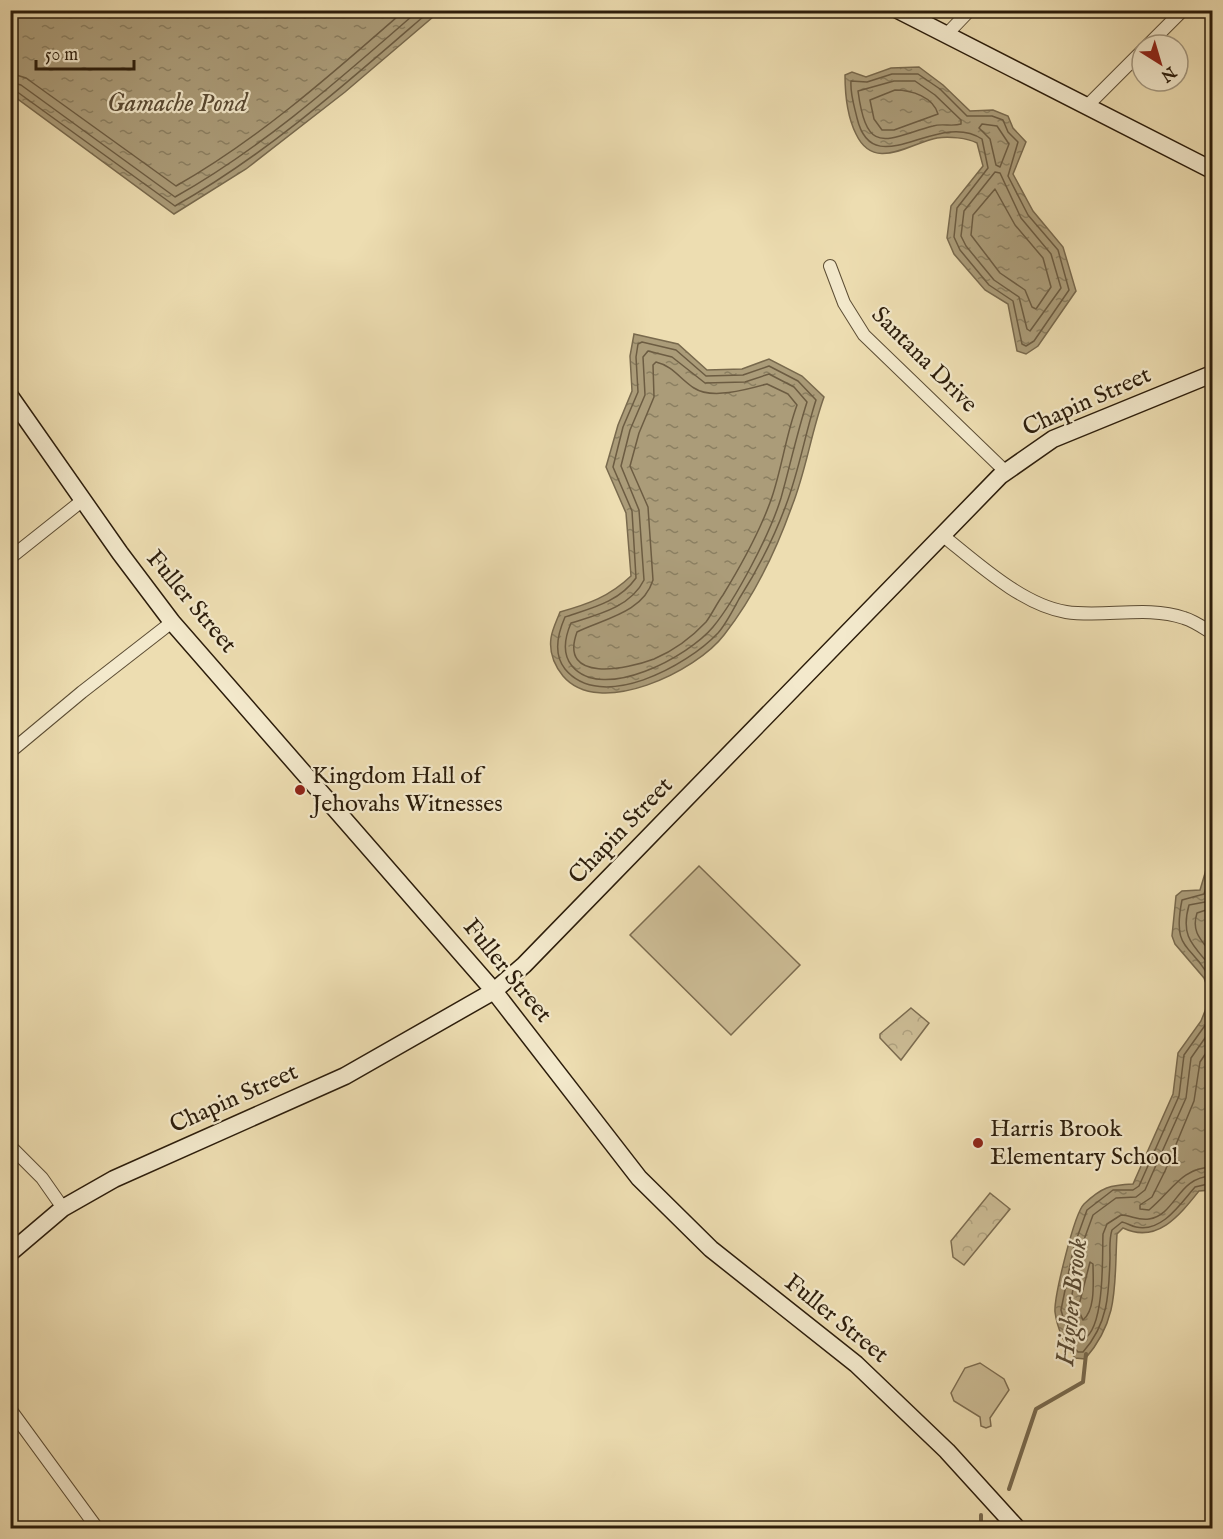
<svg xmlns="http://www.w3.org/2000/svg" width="1223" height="1539" font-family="'IM FELL English',serif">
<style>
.green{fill:#ccbc95;stroke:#7c6c50;stroke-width:1.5}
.forest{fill:url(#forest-crowns);stroke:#7c6c50;stroke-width:1.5}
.water{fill:url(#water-ripples);stroke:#78694d;stroke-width:1.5}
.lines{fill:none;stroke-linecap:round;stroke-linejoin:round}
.shore{stroke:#6c5c42;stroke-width:1.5}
.stream{stroke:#78694d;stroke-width:4}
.street-casing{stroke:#5c4d34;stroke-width:14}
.secondary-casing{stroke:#2c1d0b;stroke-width:19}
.street{stroke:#f3e9cc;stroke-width:12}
.secondary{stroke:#f3e9cc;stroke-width:16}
.poi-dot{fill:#8f2418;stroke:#f3e9cc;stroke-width:2}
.labels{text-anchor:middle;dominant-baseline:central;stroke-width:4.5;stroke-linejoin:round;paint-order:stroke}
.street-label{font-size:24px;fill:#2c1d0b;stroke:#f3e9cc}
.poi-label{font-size:24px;fill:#2c1d0b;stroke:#f3e9cc;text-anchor:start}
.water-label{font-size:26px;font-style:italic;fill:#584932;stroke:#f3e9cc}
</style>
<defs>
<pattern id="forest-crowns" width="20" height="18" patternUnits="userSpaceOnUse" patternTransform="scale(1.5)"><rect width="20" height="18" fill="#ccbc95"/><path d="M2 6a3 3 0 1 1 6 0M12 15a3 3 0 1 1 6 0" fill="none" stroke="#afa17f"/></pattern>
<pattern id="water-ripples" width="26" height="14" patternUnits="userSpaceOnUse" patternTransform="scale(1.5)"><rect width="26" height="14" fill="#ab9c79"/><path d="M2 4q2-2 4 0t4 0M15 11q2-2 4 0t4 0" fill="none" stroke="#8b7f61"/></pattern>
</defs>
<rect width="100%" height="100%" fill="#edddb1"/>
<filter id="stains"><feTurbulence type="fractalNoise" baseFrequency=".00333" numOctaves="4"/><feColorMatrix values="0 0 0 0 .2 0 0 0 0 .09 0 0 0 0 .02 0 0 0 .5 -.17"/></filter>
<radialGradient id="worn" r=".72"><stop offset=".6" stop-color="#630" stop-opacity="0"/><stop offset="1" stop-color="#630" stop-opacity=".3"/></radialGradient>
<path class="green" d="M699 866 800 965 731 1035 630 935Z
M980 1363 1004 1379 1009 1390 990 1418 991 1426 986 1428 981 1426 980 1417 954 1401 951 1393 965 1368Z"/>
<path class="forest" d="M911 1008 929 1023 901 1060 880 1038V1034Z
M990 1193 1010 1209 964 1265 953 1257 951 1241Z"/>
<path class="water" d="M10 11 11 10 440 11 345 92 246 169 174 214 11 94Z
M919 67 943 85 970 111 993 110 1008 116 1013 128 1026 142 1013 174 1033 211 1063 247 1076 291 1038 346 1026 354 1017 351 1008 304 985 290 954 254 947 238 951 206 983 166 977 143C967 138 949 136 937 138 908 144 874 172 856 134 847 116 845 95 845 75L852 72 866 77 891 68Z
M634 334 678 344 707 370 742 369 769 359 802 376 824 397C811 433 806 471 792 506 776 551 753 598 724 635 697 671 599 719 563 676 555 666 549 652 551 638 552 630 557 620 560 612 588 604 609 597 631 576L626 513 606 467 618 425 632 391 630 356Z
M1212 850V1190L1199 1191C1179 1216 1157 1244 1123 1228L1117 1234C1114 1283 1120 1319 1085 1359L1075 1358C1065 1346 1057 1328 1055 1312 1054 1297 1074 1214 1084 1204 1102 1187 1110 1185 1133 1184L1173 1094 1178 1053 1201 1021 1207 1006V986L1204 978 1175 944 1172 936 1176 896 1182 891 1200 890Z"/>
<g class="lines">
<path class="shore" d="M10 73 26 78 176 186C259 139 333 73 405 10
M892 74H918L940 89 967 116H992L1003 120 1008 132 1018 142 1008 176 1028 215 1058 250 1069 290 1034 341 1026 346 1022 344 1013 301 989 285 960 250 954 237 957 208 988 168 982 139C937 109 873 185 857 118 854 105 850 94 851 81L867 82Z
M894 81H915L935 95 961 120V124C952 127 942 123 933 126 885 139 867 157 858 91Z
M10 82 21 85 175 197C264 147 342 77 419 10
M10 90 16 91 175 206C269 153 350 80 431 10
M895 90C912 90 933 97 938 114L894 130H882L874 119 870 100Z
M982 124 997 126 1009 144 1000 167 996 165 990 139 979 128Z
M995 172 1000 173 1021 218 1051 254 1061 288 1030 331 1027 329 1019 297 994 280 966 246 961 236 964 211Z
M995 189 1015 225 1043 258 1051 287 1036 309 1032 307 1025 290 1000 273 971 235 973 215Z
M642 342 676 350 706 376 743 375 769 366 798 381 816 400C805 434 799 471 786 505 774 538 758 569 739 599 733 610 726 624 718 633 687 666 601 713 565 669 553 654 558 633 565 617 592 608 619 602 636 578L632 511 613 467 623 427 638 392 636 357 638 344Z
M648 351 672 357 705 383 745 382 769 374 794 387 807 402C797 433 790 466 781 498 770 534 736 599 713 627 689 656 603 703 572 666 562 654 565 637 571 623 597 615 631 607 644 580L639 510 621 466 630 430 645 395 643 357Z
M656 362C673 366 680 379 694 388 712 400 749 389 767 384L788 394 797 405C786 435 782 467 772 497 760 532 742 564 723 595 717 603 712 614 706 622 692 637 673 651 654 659 628 669 558 684 577 632 603 619 643 613 653 580L648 507 630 466 639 433 654 397 653 365Z
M1212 870 1204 894 1182 900C1171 955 1194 942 1212 983
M1212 894 1205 902 1189 905C1180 937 1193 945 1212 968
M1212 908 1197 913C1191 932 1201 940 1212 954
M1212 1009 1206 1024 1184 1055 1179 1096 1139 1186 1133 1190H1113L1087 1210 1074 1246 1061 1310 1071 1344 1078 1352H1083C1108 1324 1109 1294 1110 1258 1110 1249 1109 1239 1112 1230L1122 1222C1127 1223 1131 1226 1136 1227 1162 1233 1181 1203 1195 1187L1212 1183
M1212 1028 1191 1058 1186 1098 1145 1190 1136 1197 1116 1198 1093 1215 1081 1248 1069 1310 1079 1341C1106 1337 1102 1255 1103 1234L1107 1224 1121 1215C1131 1215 1138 1221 1149 1219 1176 1215 1177 1177 1212 1176
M1212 1044 1200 1062 1194 1101 1165 1171 1152 1197 1140 1205V1209L1149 1210C1172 1191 1181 1168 1212 1167
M1090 1262 1093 1264C1093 1280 1096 1310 1083 1320L1078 1309Z"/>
<path class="stream" d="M1009 1489 1036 1409 1083 1382 1086 1354
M981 1515V1528"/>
<defs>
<path id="street" d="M946 35 970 10
M1148 45 1183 10
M1087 106 1142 51
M830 266 844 303 864 335 1006 472
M942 535C976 562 1022 605 1066 612 1104 618 1147 605 1184 618 1194 621 1204 628 1212 633
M10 558 83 500
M10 752 82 692 172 622
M10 1146 42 1178 63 1208
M10 1409 97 1528
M1212 1475V1521"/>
<path id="secondary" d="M898 10 1212 170
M10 396 120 553 172 622 494 991 639 1178 711 1249 856 1364 947 1451 1017 1528
M10 1253 63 1208 114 1179 345 1076 494 991 524 965 1000 476 1053 439 1212 374"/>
</defs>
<use href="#street" class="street-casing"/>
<use href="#secondary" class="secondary-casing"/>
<use href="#street" class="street"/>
<use href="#secondary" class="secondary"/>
</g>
<g class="poi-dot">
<circle cx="300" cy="790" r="6"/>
<circle cx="978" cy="1143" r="6"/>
</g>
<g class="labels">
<g class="street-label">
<text transform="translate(924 360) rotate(45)">Santana Drive</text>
<text transform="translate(1087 402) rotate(-24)">Chapin Street</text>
<text transform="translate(191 602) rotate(50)">Fuller Street</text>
<text transform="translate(621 831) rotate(-46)">Chapin Street</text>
<text transform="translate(507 971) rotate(51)">Fuller Street</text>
<text transform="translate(234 1099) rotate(-24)">Chapin Street</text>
<text transform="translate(836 1319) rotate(39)">Fuller Street</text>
</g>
<g class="poi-label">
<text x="312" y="776">Kingdom Hall of<tspan x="312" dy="28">Jehovahs Witnesses</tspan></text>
<text x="990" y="1129">Harris Brook<tspan x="990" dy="28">Elementary School</tspan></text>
</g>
<g class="water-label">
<text x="177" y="103">Gamache Pond</text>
<text transform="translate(1072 1302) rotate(-84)">Higher Brook</text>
</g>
</g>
<rect width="1223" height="1539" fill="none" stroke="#edddb1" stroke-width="36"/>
<rect x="12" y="12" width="1199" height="1515" fill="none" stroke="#2c1d0b" stroke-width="3"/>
<rect x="18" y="18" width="1187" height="1503" fill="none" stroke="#2c1d0b" stroke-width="1.5"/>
<g transform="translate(1160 63) rotate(143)"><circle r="28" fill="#f3e9cc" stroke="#a3977f" stroke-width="1.5"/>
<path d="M0-4.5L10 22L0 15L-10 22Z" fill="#8f2418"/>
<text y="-9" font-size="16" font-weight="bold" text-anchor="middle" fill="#2c1d0b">N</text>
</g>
<path d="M36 60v9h98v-9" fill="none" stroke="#2c1d0b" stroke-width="3"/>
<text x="45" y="60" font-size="18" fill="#2c1d0b" stroke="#f3e9cc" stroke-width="4.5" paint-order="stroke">50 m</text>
<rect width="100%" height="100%" filter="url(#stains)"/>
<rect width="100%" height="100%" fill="url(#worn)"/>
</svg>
